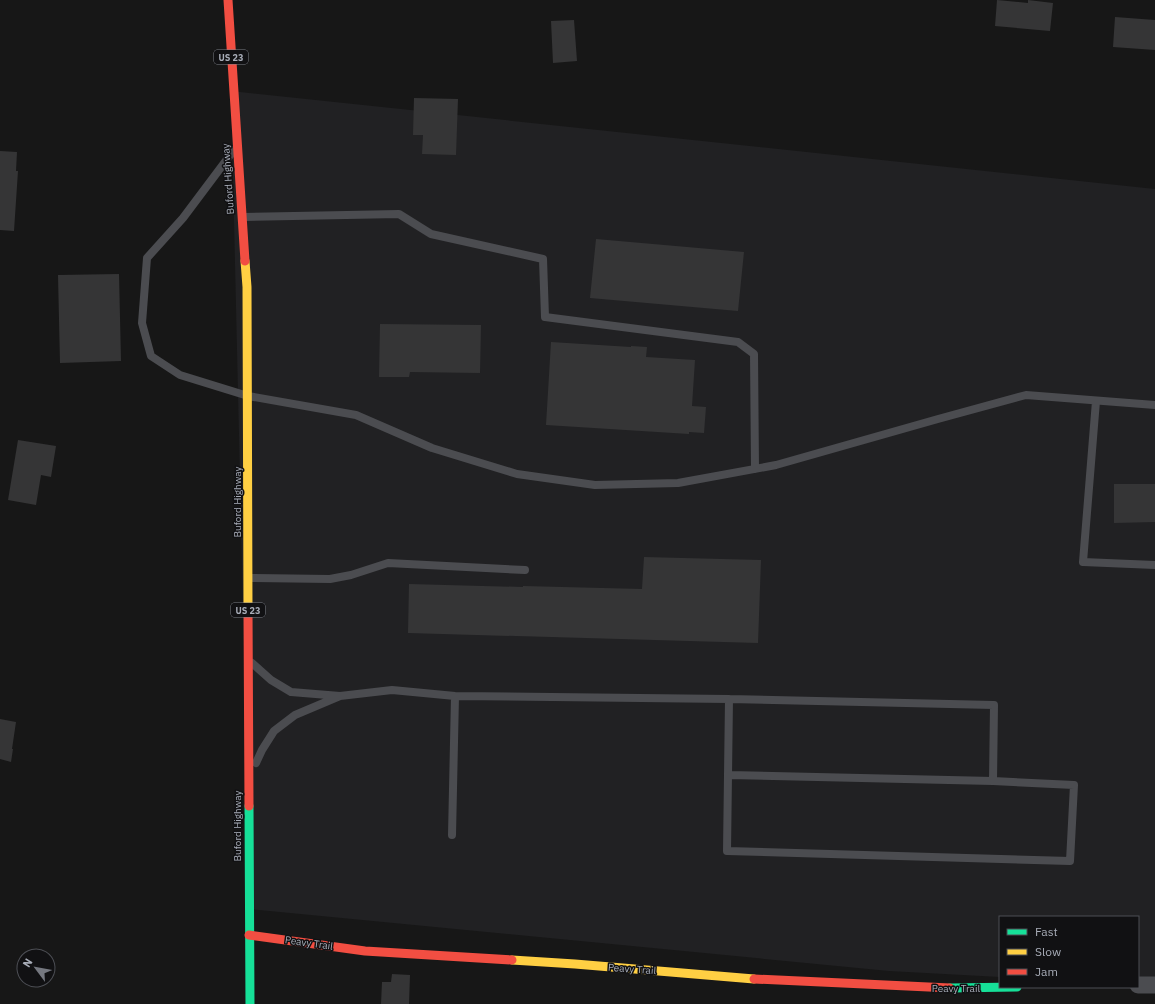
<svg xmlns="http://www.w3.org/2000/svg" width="1155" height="1004" font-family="'IBM Plex Sans',sans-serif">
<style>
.built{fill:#212123}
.building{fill:#353536}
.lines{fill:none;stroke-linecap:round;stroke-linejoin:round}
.lane{stroke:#4b4c50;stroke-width:8}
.street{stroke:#4b4c50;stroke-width:17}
.fast{stroke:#16e098;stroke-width:9}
.slow{stroke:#ffcf43;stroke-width:9}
.jam{stroke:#f24e42;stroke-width:9}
.labels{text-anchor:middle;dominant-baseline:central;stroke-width:3;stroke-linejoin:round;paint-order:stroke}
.shield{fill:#111113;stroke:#7b7e86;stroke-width:1}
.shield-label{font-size:9px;font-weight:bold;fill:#a8adb8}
.street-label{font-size:10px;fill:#a8adb8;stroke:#111113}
</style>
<rect width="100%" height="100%" fill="#171717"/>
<path class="built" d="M231 91 1155 189V986L1138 985V917H1000V977L889 971 250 909Z"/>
<path class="building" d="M997 0 1028 3V0L1053 3 1050 31 995 26Z
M1115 17 1155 20V50L1113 47Z
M574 20 577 61 553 63 551 21Z
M414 98 458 99 456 155 422 154 423 135H413Z
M0 151 17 152 16 171H18L14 231 0 230Z
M596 239 744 252 738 311 590 298Z
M119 274 121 361 60 363 58 275Z
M380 324 481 325 480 373 410 372 409 377H379Z
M551 342 631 347V346L647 347 646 357 695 360 692 406 706 407 704 433 689 432V434L546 425Z
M18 440 56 446 51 477 41 475 36 505 8 500Z
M1114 484H1155V522L1114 523Z
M644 557 761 560 758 643 408 633 409 584 523 587V586L642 589Z
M0 719 16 722 12 749H13L11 762 0 759Z
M392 974 410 975 409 1004H381L382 982H391Z"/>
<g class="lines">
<path class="lane" d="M234 150 183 218 147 258 142 323 151 356 180 375 248 396 356 415 432 448 517 474 595 485 678 483 776 465 938 419 1026 395 1155 405
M243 217 399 214 431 234 543 259 545 317 738 342 754 354 755 469
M1096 401 1083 562 1155 565
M249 578 330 579 351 575 388 563 525 570
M252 663 271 680 291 692 340 696 295 715 274 731 262 750 256 763
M340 696 392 690 455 696 729 699 994 705 993 781 1074 785 1070 861 727 851 729 699
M729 775 993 781
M452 835 455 696"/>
<path class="street" d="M1138 985H1155"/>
<path class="fast" d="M249 806 250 1004
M950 988 1017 987"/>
<path class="slow" d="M245 261 247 287 248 609
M512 960 575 964 754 979"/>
<path class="jam" d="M228 0 245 261
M248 609 249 806
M249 935 365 951 512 960
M754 979 950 988"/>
</g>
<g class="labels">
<g class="shield">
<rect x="214" y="50" width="34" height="14" rx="3"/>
<rect x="231" y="603" width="34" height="14" rx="3"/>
</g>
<g class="shield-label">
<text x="231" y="57">US 23</text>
<text x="248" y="610">US 23</text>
</g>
<g class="street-label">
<text transform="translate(228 179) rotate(-94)">Buford Highway</text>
<text transform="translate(237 502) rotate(-90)">Buford Highway</text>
<text transform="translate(237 826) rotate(-90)">Buford Highway</text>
<text transform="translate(309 943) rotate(8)">Peavy Trail</text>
<text transform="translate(632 969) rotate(4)">Peavy Trail</text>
<text x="956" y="988">Peavy Trail</text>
</g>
</g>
<rect x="999" y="916" width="140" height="72" fill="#111113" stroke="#4d4f55"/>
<rect x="1007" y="929" width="20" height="6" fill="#16e098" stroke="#4d4f55"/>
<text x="1035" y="936" font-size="12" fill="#a8adb8">Fast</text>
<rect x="1007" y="949" width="20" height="6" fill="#ffcf43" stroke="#4d4f55"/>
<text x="1035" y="956" font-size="12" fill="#a8adb8">Slow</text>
<rect x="1007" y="969" width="20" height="6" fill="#f24e42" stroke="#4d4f55"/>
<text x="1035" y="976" font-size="12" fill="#a8adb8">Jam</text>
<g transform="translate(36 968) rotate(302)"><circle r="19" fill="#111113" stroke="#4d4f55"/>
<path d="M0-3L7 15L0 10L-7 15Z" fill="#757880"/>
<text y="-6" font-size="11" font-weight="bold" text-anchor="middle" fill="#a8adb8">N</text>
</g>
</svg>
